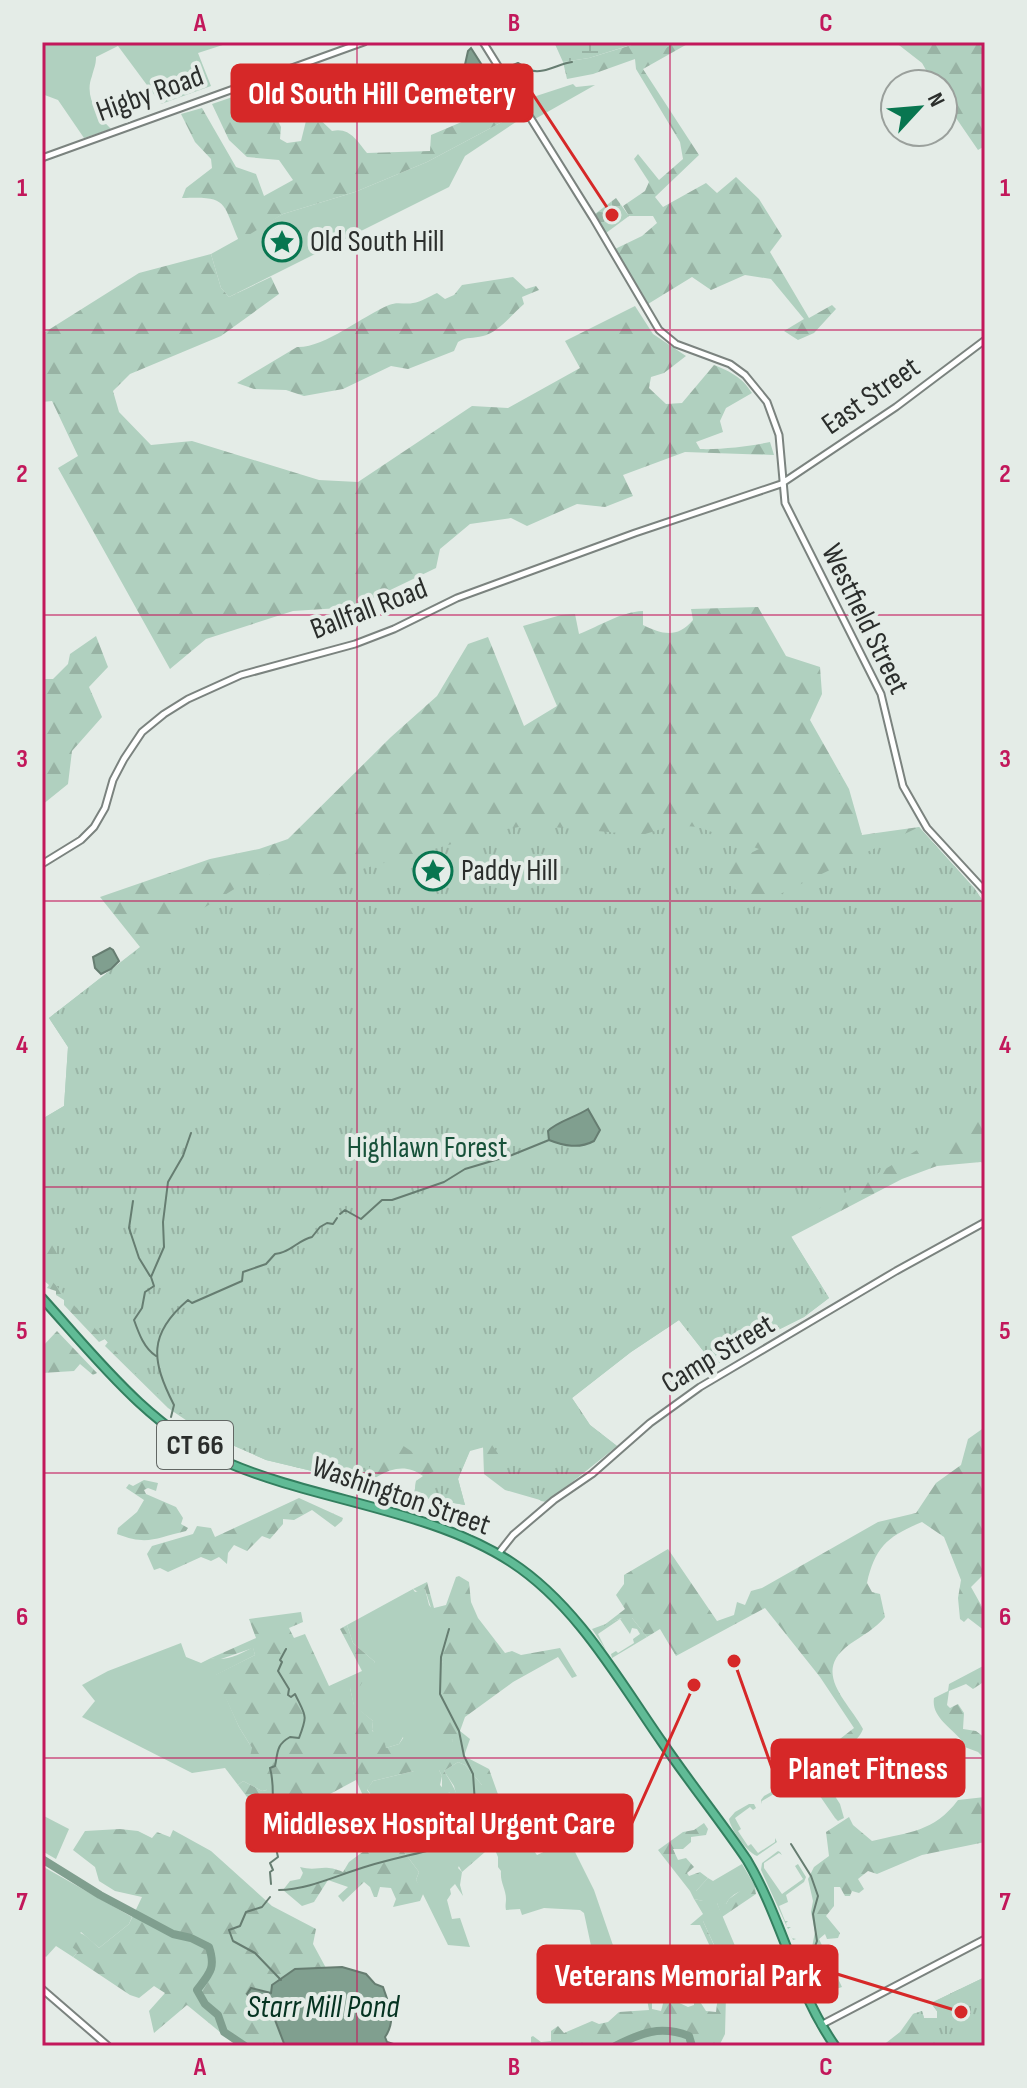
<svg xmlns="http://www.w3.org/2000/svg" width="1027" height="2088" font-family="'Sofia Sans Condensed',sans-serif">
<style>
.green{fill:#b0d0bf}
.forest{fill:url(#forest-firs)}
.wetland{fill:url(#wetland-marsh)}
.cemetery{fill:url(#cemetery-stones)}
.park{fill:url(#park-tufts)}
.water{fill:#809f8f;stroke:#667d71;stroke-width:2}
.lines{fill:none;stroke-linecap:round;stroke-linejoin:round}
.stream{stroke:#667d71;stroke-width:2}
.river{stroke:#809f8f;stroke-width:8}
.tertiary-casing{stroke:#7b837f;stroke-width:9}
.secondary-casing{stroke:#7b837f;stroke-width:9}
.trunk-casing{stroke:#337f5f;stroke-width:11}
.tertiary{stroke:#fff;stroke-width:5}
.secondary{stroke:#fff;stroke-width:5}
.trunk{stroke:#60bb96;stroke-width:7}
.grid{fill:none;stroke:#c2185b;stroke-width:2;stroke-opacity:0.55}
.labels{text-anchor:middle;dominant-baseline:central;stroke-width:8;stroke-linejoin:round;paint-order:stroke}
.shield{fill:#e4ece7;stroke:#626764;stroke-width:2}
.shield-label{font-size:28px;font-weight:bold;fill:#2b2e2c}
.street-label{font-size:30px;fill:#2b2e2c;stroke:#e4ece7}
.poi-label{font-size:30px;fill:#2b2e2c;stroke:#e4ece7;text-anchor:start}
.park-label{font-size:30px;fill:#18523a;stroke:#e4ece7}
.water-label{font-size:32px;font-style:italic;fill:#053321;stroke:#e4ece7}
.leader{fill:none;stroke:#d62828;stroke-width:3}
.callout-dot{fill:#d62828;stroke:#e4ece7;stroke-width:3}
.callout{fill:#d62828;stroke:#d62828;stroke-width:3}
.callout-label{font-size:32px;text-anchor:middle;font-weight:bold;fill:#fff}
.neatline{fill:none;stroke:#c2185b;stroke-width:3}
.grid-label{font-size:26px;text-anchor:middle;font-weight:bold;fill:#c2185b}
</style>
<defs>
<pattern id="forest-firs" width="22" height="20" patternUnits="userSpaceOnUse" patternTransform="scale(2)"><rect width="22" height="20" fill="#b0d0bf"/><path d="M5 1l3.5 6h-7zM16 11l3.5 6h-7z" fill="#98b3a4"/></pattern>
<pattern id="wetland-marsh" width="20" height="14" patternUnits="userSpaceOnUse" patternTransform="scale(2)"><rect width="20" height="14" fill="#b0d0bf"/><path d="M1 5h8M5 5V1M11 12h8M15 12V8" fill="none" stroke="#98b3a4"/></pattern>
<pattern id="cemetery-stones" width="16" height="16" patternUnits="userSpaceOnUse" patternTransform="scale(2)"><rect width="16" height="16" fill="#b0d0bf"/><path d="M2 7V4a2 2 0 0 1 4 0v3zM10 15v-3a2 2 0 0 1 4 0v3z" fill="#98b3a4"/></pattern>
<pattern id="park-tufts" width="24" height="20" patternUnits="userSpaceOnUse" patternTransform="scale(2)"><rect width="24" height="20" fill="#b0d0bf"/><path d="M3 7l-1-3M5 7V3M7 7l1-3M15 17l-1-3M17 17v-4M19 17l1-3" fill="none" stroke="#98b3a4"/></pattern>
</defs>
<rect width="100%" height="100%" fill="#e4ece7"/>
<path class="green" d="M42 42H232L198 53 211 86 161 104 118 46 96 57C96 65 94 68 92 76 84 96 97 115 111 129L84 138 58 100 42 94Z
M573 84 576 87 595 85 535 119 524 100Z
M517 114 522 118 465 156 449 187 229 297 221 288 211 254 283 214 355 192 427 162Z
M413 1589 415 1592 425 1589 429 1605 449 1629 441 1657 458 1708 445 1723 444 1733 453 1740 448 1760 439 1770 442 1776 440 1785 447 1793 449 1792 459 1806 454 1786 444 1771 458 1762 465 1765 482 1785 487 1836 467 1849 458 1868 462 1872 460 1885 463 1896 455 1884 450 1889 451 1894 447 1900 452 1919 460 1918 470 1947 448 1945 416 1880 419 1872 401 1848 402 1840 367 1789 373 1781 414 1771 403 1737 399 1744 386 1748 372 1730 373 1721 354 1706 350 1688 375 1662 353 1643 347 1625Z
M622 1618H632L647 1637 612 1658 611 1654 616 1651 618 1653 634 1643 633 1639 640 1634 637 1629 632 1628 630 1634 620 1619 598 1634 606 1650 592 1629Z
M181 1643 186 1657 201 1663 211 1658C225 1662 241 1654 253 1647L255 1655 216 1675 239 1727 252 1748 267 1790 262 1791 243 1781 238 1785 225 1768 192 1773 82 1717 95 1701 82 1685 108 1671Z
M828 1761 827 1766 819 1771 840 1804 844 1818 838 1821 835 1818 811 1783 814 1780 809 1775 781 1793 779 1791 762 1801V1804L761 1800 764 1796Z
M749 1804H754L756 1808 753 1810 750 1807 735 1818 741 1829 738 1831 748 1846 751 1844 758 1853 775 1842V1838L777 1842 757 1856C746 1851 731 1830 729 1819L735 1812Z
M42 1815 69 1829 56 1859 42 1851Z
M515 1826 537 1855 569 1840 594 1890 617 1957 593 1955 584 1913 580 1910 544 1908 522 1915 520 1909 506 1910C505 1906 506 1903 506 1899 506 1889 500 1883 501 1871L498 1867V1857L493 1845Z
M778 1851 780 1852 782 1855 779 1853 764 1863V1868L782 1894 803 1879 795 1866 798 1864 806 1877 804 1882 786 1895 788 1902 779 1906 785 1921H788L786 1923 787 1927H791L788 1929 792 1938 796 1939 793 1940 761 1870 762 1863Z
M742 1864 755 1886 756 1894 754 1887C743 1890 731 1893 726 1904L717 1903 738 1953 728 1958 723 1947 716 1949 703 1921V1901L694 1899 690 1891H696L708 1878 713 1881Z
M42 1866 132 1917 129 1924 99 1948 81 1932 72 1945 78 1952 73 1957 56 1946 46 1957 42 1954Z"/>
<path class="forest" d="M675 42H691L643 69 699 155 655 197 663 207 706 183 717 193 736 177 759 199 782 236 770 252 809 318 832 305 836 309 814 333 798 340 784 331 804 319 771 279 745 275 711 290 692 277 648 304 615 249 642 236 657 223 653 216H629L623 206 645 191 649 182 634 159 638 154 659 180 683 159 680 142 636 69 635 59 593 74 567 79 563 62 589 58 638 43 656 54Z
M895 42H985V146L978 150 943 99V84H934L922 63Z
M498 77 517 114 427 162 355 192 283 214 239 241C222 201 228 196 182 198L186 188 212 168 211 159 195 142 181 114 202 108 236 167 256 174 264 196 293 180 279 160 247 157 229 140 212 104 265 86 259 109H272L281 127 280 139 287 143 301 141 309 109 332 131C350 127 357 141 367 153L430 151 431 135 504 104V100L491 82Z
M211 254 221 288 229 297 271 277 279 294 221 336 130 374 113 391 119 412 151 445 192 441 319 480 358 482 472 406 508 408 580 368 565 341 635 306 653 334 686 356 664 373 651 377 649 388 666 404 682 403 714 365C731 372 742 377 752 393L726 408 720 421 723 432 696 442 700 449C719 450 752 446 770 442L774 455 685 452 623 475 633 496 605 507 577 504 527 526 511 518 470 524 440 549 436 568 355 607 293 611 206 639 170 669 58 468 78 456 52 401 42 402V334L139 273Z
M513 277 526 289 536 286 539 290 522 297 524 304C512 314 499 332 483 336 473 339 467 336 458 342L454 351 408 369 391 366 343 389 304 396 286 390 254 389 237 383 297 347C325 348 362 316 389 305 398 301 405 305 413 303 421 302 430 296 437 293L445 299 454 295 462 285Z
M758 607 786 656 820 667 822 694 810 720 849 789 862 835 919 827 974 888 985 904V1165L981 1162 937 1166 902 1179 791 1237 829 1298 804 1317 734 1352 715 1366 679 1320 631 1352 572 1398 590 1425 617 1446 547 1502 505 1490 484 1474 483 1447 470 1450 458 1479 465 1505 414 1496 416 1481 423 1476C399 1458 377 1476 357 1491L312 1471 266 1460 205 1433 168 1408 105 1346 108 1342 105 1339 99 1342 64 1305V1300L56 1295V1291L47 1288 49 1285 42 1279V1119L64 1106 68 1047 49 1018 140 947 100 897 210 859 259 849 288 839 391 737 437 696 468 644 488 637 524 726 557 706 523 626 561 615 575 614 579 634C600 626 620 612 643 611V625C662 634 677 639 693 620L691 609Z
M96 636 108 667 89 687 102 717 72 751 68 784 42 805V679H53L68 664 70 654Z
M57 1331 97 1373 93 1375 80 1364 74 1371 42 1373V1347Z
M985 1427V1573L971 1587 985 1612V1631L968 1618 964 1622 960 1619 958 1598 961 1580 944 1537 922 1522C888 1536 875 1547 867 1583L872 1592 880 1594 885 1617C876 1628 862 1636 850 1644 811 1672 847 1700 863 1729 857 1744 843 1749 827 1749L854 1728 820 1677 765 1608 676 1656 660 1629 647 1637 632 1618H621L603 1626 625 1609 616 1595 624 1584V1575L668 1549 717 1621 734 1615 737 1602 745 1605 751 1591 762 1588 878 1522 916 1513 936 1483 961 1465 968 1439Z
M144 1480 158 1483 156 1491 148 1488 144 1490 146 1494 176 1507 183 1518 181 1524 188 1528 186 1531C155 1538 148 1546 117 1534L118 1528 137 1512 144 1500 126 1488 129 1484 133 1486Z
M299 1498 343 1518 342 1521 335 1527 312 1510 294 1520 283 1519V1524L270 1539 262 1536 247 1551 234 1545 228 1553 227 1564 219 1557 211 1561 201 1557 168 1572 160 1568 154 1570 147 1554 152 1546 193 1534 197 1526 211 1528 215 1537Z
M459 1576 469 1582 471 1602 478 1618 505 1653 512 1651 521 1655 560 1648 577 1676 572 1678 558 1657 513 1682 465 1717 460 1731 470 1739 464 1756 489 1769 505 1814 515 1826 462 1872 454 1857 477 1843 480 1836H487L479 1811 482 1808V1785L465 1765 458 1762 444 1771C454 1786 463 1805 466 1823L458 1828 449 1812 454 1809 453 1799 449 1792 446 1796 442 1792V1776L439 1770H432L435 1764 447 1760V1756L441 1751 450 1746 453 1740 445 1737 438 1727 439 1723H444L443 1716 457 1708 440 1694 448 1682 441 1657 448 1629 431 1618 432 1611 425 1589 418 1592 413 1589 427 1582 434 1608 446 1605 456 1577Z
M301 1612 303 1622 289 1628 294 1638 305 1634 329 1686 362 1671 340 1629 347 1625 353 1643 375 1662 360 1686 350 1688 354 1705 373 1721 372 1731 395 1739 394 1742 385 1744 386 1748 399 1744 404 1737 411 1743 409 1751 417 1760 414 1771 373 1781 367 1790 402 1840 401 1848 419 1872 416 1880 424 1892 420 1901 393 1907 396 1899 391 1888 380 1887 377 1897H374L370 1887 364 1882 343 1902 338 1896 348 1887 328 1880 314 1902 302 1906 283 1890 290 1881 300 1879 303 1873 300 1867C319 1872 322 1863 343 1872L349 1862 386 1835 368 1807 356 1780 317 1801 289 1823 253 1805 238 1785 243 1781 262 1791 267 1790 247 1769 252 1748 239 1727 215 1675 255 1655 253 1648 218 1660 211 1658 256 1638 249 1619Z
M985 1665V1681L973 1689 966 1684 949 1691 947 1705 950 1708 958 1704 964 1713 963 1729 976 1731 985 1738V1759L978 1752 962 1746V1741C951 1727 931 1717 934 1698L948 1691 949 1684Z
M985 1797V1842L922 1855 877 1874 868 1871 858 1879 864 1889 859 1893 852 1891 850 1896H845L840 1887H834V1906L826 1916 840 1933 838 1938 827 1939 825 1934 819 1939 842 1987 821 1994 819 1991 827 1986 831 1973 825 1958 816 1955 810 1957 815 1932 811 1912 813 1901 808 1879 814 1867 829 1856 826 1832 849 1817 853 1825 872 1841C909 1832 934 1832 958 1800Z
M704 1823 708 1829 706 1835 691 1837V1842L683 1849H673L678 1860 686 1858 694 1867 687 1873 689 1876 700 1872 708 1878 696 1891H690L658 1850 683 1832 694 1830Z
M120 1829 138 1831 152 1838 157 1832 170 1837 173 1830 211 1851 272 1906 316 1929 313 1944 326 1968 295 1969 270 2007 285 2046H237L187 2005 154 2033 149 2011 165 1993 154 1986 139 1998 130 1995 73 1957 78 1952 64 1940V1935C79 1926 87 1937 99 1948L129 1924 142 1897 115 1891 99 1881 95 1867 73 1850 85 1831Z
M749 1884 754 1887 756 1894 722 1917 717 1903 719 1900 726 1904 729 1899 740 1891 739 1887Z
M694 1899 703 1901 707 1907 703 1908 709 1913 710 1918 703 1921 723 1965 720 1968 700 1925H690L703 1914Z
M985 1977V2046H882L900 2032 913 2014 922 2011 924 2018H937V2011L931 2003Z
M645 1989 652 1990V2009L661 2011 664 2000H673L688 2007 694 2005V1999L697 1997 706 2011 716 2012 718 1995H726L725 2034 719 2046H531V2037L533 2036 541 2042 551 2041V2031L558 2026 564 2033 592 2021 599 2024 608 2022 619 2012 649 2010Z"/>
<path class="wetland" d="M554 42H675L656 55 644 54 637 43 589 58 563 62Z"/>
<path class="cemetery" d="M616 198 629 216 606 233 595 214Z"/>
<path class="park" d="M530 825 642 835 674 825 698 827 759 849 716 870 753 907 919 827 974 888 985 904V1113L934 1140 786 1228 829 1298 804 1317 734 1352 715 1366 679 1320 631 1352 572 1398 590 1425 617 1446 547 1502 541 1501 506 1471 500 1470 501 1458 492 1445 470 1451 458 1479 465 1505 414 1496 416 1481 438 1469 387 1435 357 1491 312 1477V1471L266 1460 205 1433 142 1380 51 1280 63 1264 42 1228V1119L64 1106 68 1047 49 1018 141 947 260 873 295 878 305 885 502 830Z
M985 1977V2046H954L913 2014 922 2011 924 2018H937V2011L931 2003Z"/>
<path class="water" d="M471 48 485 70 465 81 462 78 468 51Z
M110 948 113 950 119 961 111 969 101 974 95 968 93 957Z
M588 1109 600 1130 594 1141C579 1149 564 1146 549 1140L548 1131C556 1122 576 1117 588 1109Z
M342 1967 366 1974 375 1984 383 1987C389 2005 397 2020 385 2037L387 2042 400 2046H285L270 2007H258L247 1994 251 1988 271 1993 272 1985 295 1969Z"/>
<g class="lines">
<path class="stream" d="M506 68 518 63C522 65 526 68 530 70 543 75 560 63 572 62
M485 80 494 75
M133 1201 129 1228 139 1258 150 1276
M340 1214 345 1210 361 1219 382 1200H392L444 1182 465 1169 512 1155 549 1140
M156 1356C144 1348 139 1334 134 1320L142 1308 145 1292 154 1286 151 1277 164 1247 163 1222 168 1182 183 1156 191 1133
M171 1417 174 1405C151 1360 148 1334 188 1300L192 1303 242 1281 243 1272 266 1264 275 1254C290 1253 298 1240 312 1237L320 1227 327 1223 333 1224 337 1218
M791 1844 811 1876 818 1896 813 1914 817 1941 811 1957
M271 1884 270 1872 273 1870 270 1863 278 1857 275 1844 280 1831C267 1807 277 1794 270 1768L275 1766C278 1752 276 1745 290 1737L299 1738C308 1714 306 1717 295 1694L291 1697 288 1695 289 1689 278 1671 282 1662 280 1660 286 1649
M279 1890C308 1890 340 1874 368 1866 398 1857 428 1852 458 1842L475 1803 473 1774 464 1756 459 1731 440 1694 441 1657 449 1629
M270 1897 262 1907 246 1912 240 1926 229 1930 233 1941 255 1953 281 1980"/>
<path class="river" d="M42 1859 100 1895 173 1934 191 1938 209 1947C216 1968 210 1973 197 1990L205 2004 218 2015 224 2032 245 2046
M615 2046C641 2033 660 2025 689 2036L692 2046"/>
<defs>
<path id="tertiary" d="M42 158 364 42
M498 1554 513 1535 554 1500 592 1474 650 1423 700 1387 896 1271 985 1222
M821 2025 985 1939"/>
<path id="secondary" d="M483 42 593 218 659 330 676 344 730 364 745 375 767 402 779 435 785 503 881 694 903 786 927 828 985 891
M42 864 81 840 94 827 105 808 113 780 124 759 142 732 164 714 188 699 241 675 355 644 394 629 457 598 635 533 781 484 896 407 985 340
M42 1989 108 2046"/>
<path id="trunk" d="M42 1298C97 1359 150 1428 226 1462 315 1501 430 1509 511 1562 577 1605 618 1679 662 1742 689 1782 720 1820 747 1860 782 1919 795 1989 835 2046"/>
</defs>
<use href="#tertiary" class="tertiary-casing"/>
<use href="#secondary" class="secondary-casing"/>
<use href="#trunk" class="trunk-casing"/>
<use href="#tertiary" class="tertiary"/>
<use href="#secondary" class="secondary"/>
<use href="#trunk" class="trunk"/>
</g>
<path class="grid" d="M357 42V2046M670 42V2046M42 330H985M42 615H985M42 901H985M42 1187H985M42 1473H985M42 1758H985"/>
<defs>
<symbol id="sight-ring" viewBox="-11 -11 22 22"><circle r="9.5" fill="#e4ece7" stroke="#087650" stroke-width="1.5"/><path d="M0-6L1.8-2.2L6-1.7L2.9 1.2L3.7 5.4L0 3.3L-3.7 5.4L-2.9 1.2L-6-1.7L-1.8-2.2Z" fill="#087650"/></symbol>
</defs>
<g fill-rule="evenodd">
<use href="#sight-ring" x="260" y="220" width="44" height="44"/>
<use href="#sight-ring" x="411" y="849" width="44" height="44"/>
</g>
<g class="labels">
<rect class="shield" x="157" y="1421" width="76" height="48" rx="6"/>
<g class="shield-label">
<text x="195" y="1445">CT 66</text>
</g>
<g class="street-label">
<text transform="translate(150 94) rotate(-20)">Higby Road</text>
<text transform="translate(871 396) rotate(-35)">East Street</text>
<text transform="translate(369 609) rotate(-21)">Ballfall Road</text>
<text transform="translate(865 619) rotate(64)">Westfield Street</text>
<text transform="translate(718 1354) rotate(-31)">Camp Street</text>
<text transform="translate(401 1496) rotate(19)">Washington Street</text>
</g>
<g class="poi-label">
<text x="310" y="242">Old South Hill</text>
<text x="461" y="871">Paddy Hill</text>
</g>
<g class="park-label">
<text x="427" y="1148">Highlawn Forest</text>
</g>
<g class="water-label">
<text x="323" y="2007">Starr Mill Pond</text>
</g>
</g>
<path class="leader" d="M612 215L532 93M734 1661L772 1768M694 1685L632 1823M961 2012L837 1974"/>
<g class="callout-dot">
<circle cx="612" cy="215" r="8"/>
<circle cx="734" cy="1661" r="8"/>
<circle cx="694" cy="1685" r="8"/>
<circle cx="961" cy="2012" r="8"/>
</g>
<g class="callout">
<rect x="232" y="65" width="300" height="56" rx="8"/>
<rect x="772" y="1740" width="192" height="56" rx="8"/>
<rect x="247" y="1795" width="385" height="56" rx="8"/>
<rect x="538" y="1946" width="299" height="56" rx="8"/>
</g>
<g class="callout-label">
<text x="382" y="104">Old South Hill Cemetery</text>
<text x="868" y="1779">Planet Fitness</text>
<text x="439" y="1834">Middlesex Hospital Urgent Care</text>
<text x="688" y="1986">Veterans Memorial Park</text>
</g>
<rect width="1027" height="2088" fill="none" stroke="#e4ece7" stroke-width="88"/>
<g transform="translate(919 108) rotate(64)"><circle r="38" fill="#e4ece7" stroke="#9aa09c" stroke-width="2"/>
<path d="M0-6L14 30L0 20L-14 30Z" fill="#087650"/>
<text y="-12" font-size="22" font-weight="bold" text-anchor="middle" fill="#2b2e2c">N</text>
</g>
<rect x="44" y="44" width="939" height="2000" class="neatline"/>
<g class="grid-label">
<text x="200" y="31">A</text>
<text x="514" y="31">B</text>
<text x="826" y="31">C</text>
<text x="22" y="196">1</text>
<text x="1005" y="196">1</text>
<text x="22" y="482">2</text>
<text x="1005" y="482">2</text>
<text x="22" y="767">3</text>
<text x="1005" y="767">3</text>
<text x="22" y="1053">4</text>
<text x="1005" y="1053">4</text>
<text x="22" y="1339">5</text>
<text x="1005" y="1339">5</text>
<text x="22" y="1625">6</text>
<text x="1005" y="1625">6</text>
<text x="22" y="1910">7</text>
<text x="1005" y="1910">7</text>
<text x="200" y="2075">A</text>
<text x="514" y="2075">B</text>
<text x="826" y="2075">C</text>
</g>
</svg>
